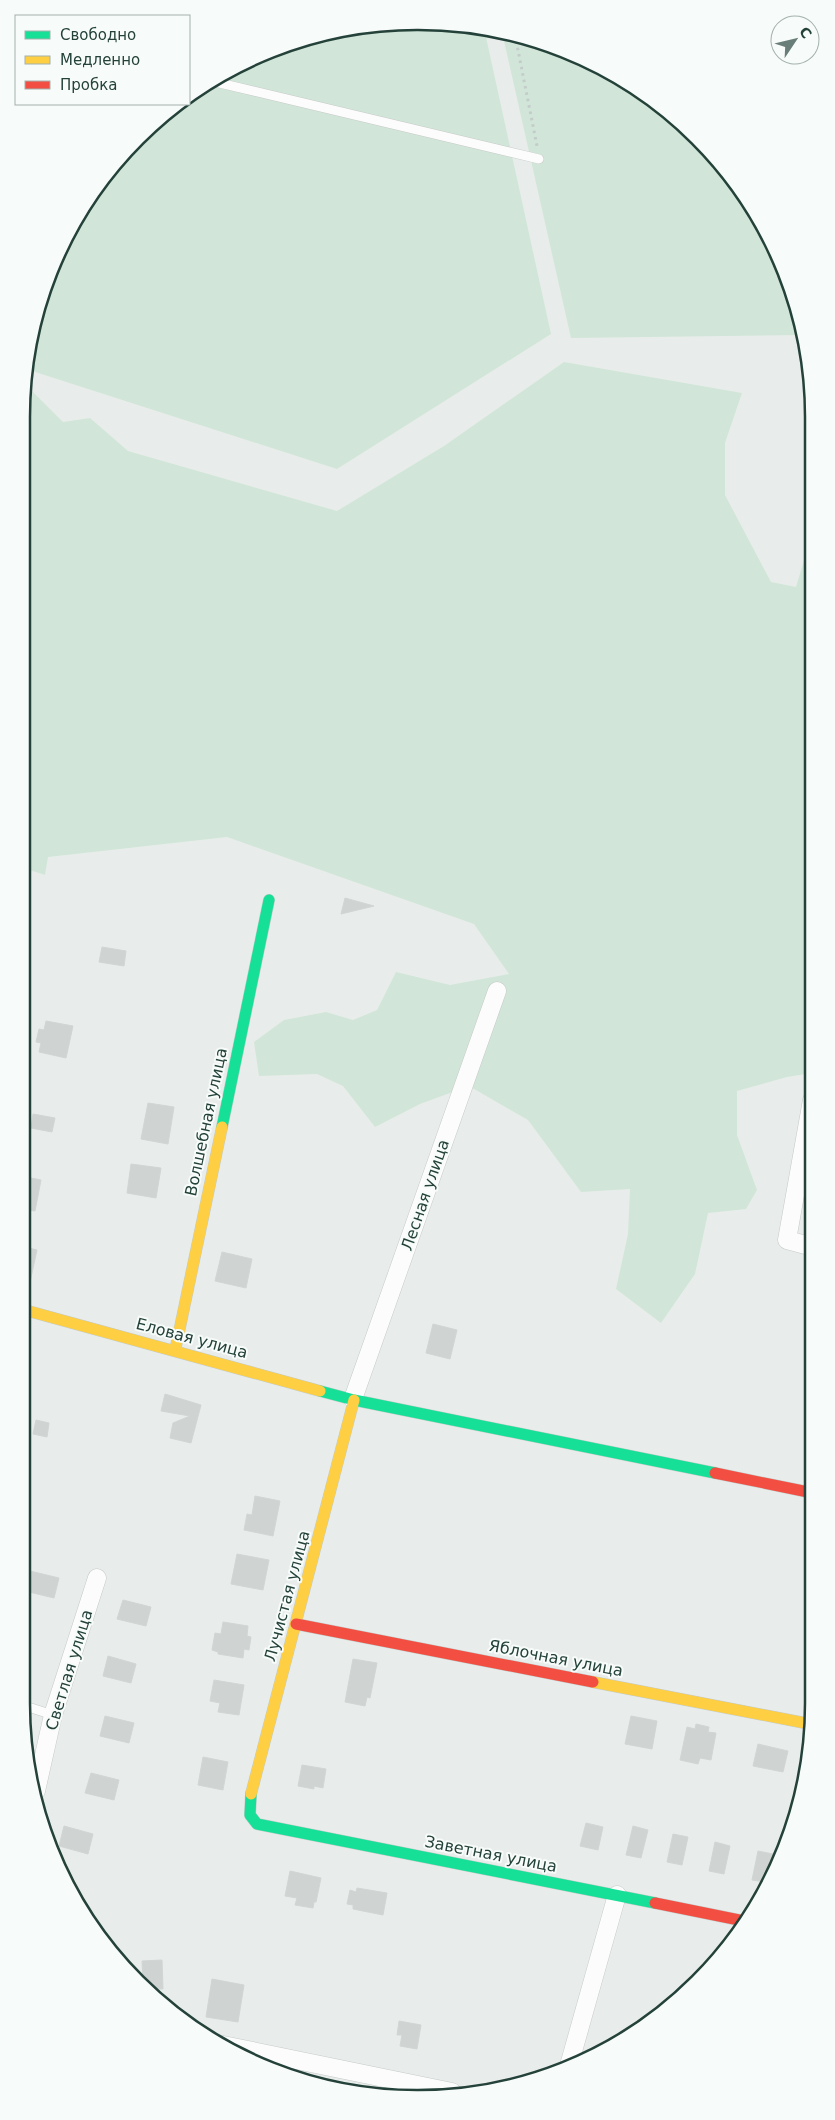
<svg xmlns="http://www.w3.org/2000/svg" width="835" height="2120" font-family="'DejaVu Sans',sans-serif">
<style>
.green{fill:#d1e6d8}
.building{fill:#cfd4d2;stroke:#d1d6d4}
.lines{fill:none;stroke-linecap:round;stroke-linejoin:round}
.lane-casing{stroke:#c5cac8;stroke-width:10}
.street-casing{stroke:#c5cac8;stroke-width:19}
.fast-casing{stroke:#c3cbc8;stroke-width:12}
.slow-casing{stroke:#c3cbc8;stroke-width:12}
.jam-casing{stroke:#c3cbc8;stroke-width:12}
.path{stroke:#c3ccca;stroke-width:3;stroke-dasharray:2.5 4;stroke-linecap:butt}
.lane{stroke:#fcfcfc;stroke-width:9}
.street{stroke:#fcfcfc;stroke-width:18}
.fast{stroke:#16e098;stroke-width:11}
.slow{stroke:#ffcf43;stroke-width:11}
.jam{stroke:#f24e42;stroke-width:11}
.labels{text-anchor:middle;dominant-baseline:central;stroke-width:4;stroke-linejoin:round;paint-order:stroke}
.street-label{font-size:16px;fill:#24423a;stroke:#f7fbf9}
.rim{fill:none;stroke:#24423a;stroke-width:2.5}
</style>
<rect width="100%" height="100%" fill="#e8edeb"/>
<path class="green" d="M391 22 469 25 484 28 551 334 337 469 29 370 42 290 74 220 119 156 176 104H189V95L242 62 315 35Z
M502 32 545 42 637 88 716 156 773 243 801 335 571 338Z
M564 362 742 393 725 443V495L771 582 796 587 811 537 812 1073 787 1077 737 1091V1135L757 1190 746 1209 708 1213 695 1274 661 1323 616 1289 628 1234 630 1189 581 1192 528 1120 469 1086 420 1104 375 1127 343 1086 317 1074 259 1076 254 1042 284 1020 326 1012 353 1020 377 1010 396 972 450 985 509 974 474 924 227 837 48 857 45 875 21 867V418L27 386 63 422 90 418 128 451 337 511 444 446Z"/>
<path class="building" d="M345 898 374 906 341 914Z
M102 947 126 951 124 966 99 962Z
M46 1021 73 1026 66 1058 39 1052 41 1043 36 1042 39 1029 44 1030Z
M148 1103 174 1107 168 1144 141 1139Z
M33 1114 55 1118 52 1132 31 1128Z
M131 1164 161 1168 156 1198 127 1193Z
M21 1176 41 1180 35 1211 21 1209Z
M21 1246 37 1250 27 1296 21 1295Z
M222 1252 252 1259 246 1288 215 1281Z
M433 1324 457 1330 450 1359 426 1353Z
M165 1394 201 1405 191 1443 170 1438 173 1423 190 1416 161 1411Z
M36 1420 49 1423 47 1437 33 1434Z
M255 1496 280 1501 273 1536 244 1530 247 1514 252 1515Z
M237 1554 269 1560 263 1590 231 1584Z
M30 1571 59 1578 54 1598 25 1591Z
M123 1600 151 1607 146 1626 117 1619Z
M223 1622 248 1626 247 1636 251 1637 249 1650 244 1649 243 1658 218 1654V1652L212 1650 215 1633 221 1634Z
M108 1656 136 1664 131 1683 103 1676Z
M353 1659 377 1663 370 1698 367 1697 365 1706 345 1702Z
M214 1680 244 1685 239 1715 218 1712 220 1703 210 1701Z
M105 1716 134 1723 129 1743 100 1736Z
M631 1716 657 1721 652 1749 625 1744Z
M696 1724 709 1727 708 1732 716 1733 711 1760 700 1758 698 1764 680 1760 687 1727 695 1729Z
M758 1744 788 1751 783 1772 753 1766Z
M203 1757 228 1762 223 1790 198 1785Z
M302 1765 326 1769 323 1788 314 1786V1789L298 1786Z
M91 1773 119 1780 114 1800 85 1793Z
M586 1823 603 1827 598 1850 580 1846Z
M64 1826 93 1834 88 1854 59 1846Z
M633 1826 648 1830 641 1858 626 1855Z
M673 1834 688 1837 682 1865 667 1862Z
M715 1842 730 1846 724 1874 709 1871Z
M758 1851 773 1854 769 1874 765 1882 752 1880Z
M290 1871 321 1878 316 1902H314L313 1908 295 1905 297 1898 285 1896Z
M357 1888 387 1893 383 1915 353 1909V1905L347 1904 350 1890 356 1892Z
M162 1960 163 1989H150L143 1983 142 1961Z
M212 1979 244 1985 238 2022 206 2017Z
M399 2021 421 2025 417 2049 400 2046 402 2035H397Z"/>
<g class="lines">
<defs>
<path id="lane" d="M211 81 539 159
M22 1705 53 1715"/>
<path id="street" d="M812 1100 787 1240 813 1247
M353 1399 497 991
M36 1791 53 1715 97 1578
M218 2044 452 2092
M568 2069 617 1895"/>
<path id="fast" d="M222 1127 269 900
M320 1391 354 1400 715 1473
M251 1794 250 1815 257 1824 655 1903"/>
<path id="slow" d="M21 1309 320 1391
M175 1351 222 1127
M593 1682 810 1724
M251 1794 354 1400"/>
<path id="jam" d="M715 1473 813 1493
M296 1624 593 1682
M655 1903 744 1921"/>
</defs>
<use href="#lane" class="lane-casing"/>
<use href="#street" class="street-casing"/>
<use href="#fast" class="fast-casing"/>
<use href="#slow" class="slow-casing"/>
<use href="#jam" class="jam-casing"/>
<path class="path" d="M515 35 537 146"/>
<use href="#lane" class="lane"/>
<use href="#street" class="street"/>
<use href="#fast" class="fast"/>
<use href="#slow" class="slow"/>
<use href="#jam" class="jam"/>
</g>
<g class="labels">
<g class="street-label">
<text transform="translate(206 1122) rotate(-78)">Волшебная улица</text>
<text transform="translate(425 1195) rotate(-71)">Лесная улица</text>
<text transform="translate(192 1338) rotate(15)">Еловая улица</text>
<text transform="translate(287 1596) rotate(-75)">Лучистая улица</text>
<text transform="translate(556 1658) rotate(11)">Яблочная улица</text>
<text transform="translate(69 1670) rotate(-73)">Светлая улица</text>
<text transform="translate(491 1854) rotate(11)">Заветная улица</text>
</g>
</g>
<path d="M0 0H835V2120H0ZM417 30H418A387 387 0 0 1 805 417V1703A387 387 0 0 1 418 2090H417A387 387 0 0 1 30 1703V417A387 387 0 0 1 417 30Z" fill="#f7fbf9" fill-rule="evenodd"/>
<path class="rim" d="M417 30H418A387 387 0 0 1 805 417V1703A387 387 0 0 1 418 2090H417A387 387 0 0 1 30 1703V417A387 387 0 0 1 417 30Z"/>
<rect x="15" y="15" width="175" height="90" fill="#f7fbf9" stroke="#a3b1ad"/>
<rect x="25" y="31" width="25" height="8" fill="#16e098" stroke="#a3b1ad"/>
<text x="60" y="40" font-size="15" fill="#24423a">Свободно</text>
<rect x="25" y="56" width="25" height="8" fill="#ffcf43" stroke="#a3b1ad"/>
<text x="60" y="65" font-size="15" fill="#24423a">Медленно</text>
<rect x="25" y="81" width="25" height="8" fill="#f24e42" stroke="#a3b1ad"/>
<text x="60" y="90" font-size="15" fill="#24423a">Пробка</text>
<g transform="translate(795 40) rotate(55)"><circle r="24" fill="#f7fbf9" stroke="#a3b1ad"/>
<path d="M0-4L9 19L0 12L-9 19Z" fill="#697e78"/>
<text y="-8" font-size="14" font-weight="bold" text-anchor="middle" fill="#24423a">С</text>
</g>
</svg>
